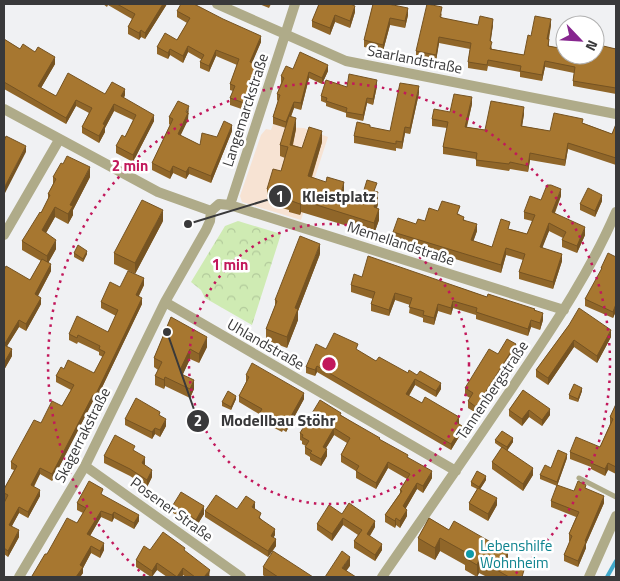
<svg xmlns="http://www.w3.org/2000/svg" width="620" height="581" font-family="'Titillium Web',sans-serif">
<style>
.education{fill:#f7e3d3}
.park{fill:url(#park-crowns)}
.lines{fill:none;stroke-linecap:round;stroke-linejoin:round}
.stream{stroke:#41a8ca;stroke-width:4}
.lane{stroke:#afab89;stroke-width:5}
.street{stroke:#afab89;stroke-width:10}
.wall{fill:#906629}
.shaded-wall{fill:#755322}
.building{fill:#a77730;stroke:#755322}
.ring{fill:none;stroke:#c2185b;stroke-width:2.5;stroke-dasharray:2.5 5}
.culture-dot{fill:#0f9aa8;stroke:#fff;stroke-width:2}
.labels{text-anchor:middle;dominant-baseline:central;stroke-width:5;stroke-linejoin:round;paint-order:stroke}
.street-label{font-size:15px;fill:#39393a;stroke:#fff}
.culture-label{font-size:15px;fill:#0d838f;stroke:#fff;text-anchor:start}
.centre{fill:#c2185b;stroke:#fff;stroke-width:2.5}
.ring-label{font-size:15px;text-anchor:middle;font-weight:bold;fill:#c2185b;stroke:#fff;stroke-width:5;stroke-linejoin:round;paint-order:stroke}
.leader{fill:none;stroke:#39393a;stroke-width:2}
.callout-dot{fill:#39393a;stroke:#fff;stroke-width:2}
.mark-label{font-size:15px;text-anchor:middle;font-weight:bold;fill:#fff}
.callout-label{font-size:16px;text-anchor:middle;font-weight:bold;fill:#39393a;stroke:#fff;stroke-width:5;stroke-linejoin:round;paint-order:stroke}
</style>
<defs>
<pattern id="park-crowns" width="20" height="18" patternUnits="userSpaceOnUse" patternTransform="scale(1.25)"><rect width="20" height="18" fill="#cfebb3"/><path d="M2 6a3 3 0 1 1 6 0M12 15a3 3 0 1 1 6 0" fill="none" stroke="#b2ca9b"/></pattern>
</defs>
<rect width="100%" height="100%" fill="#f0f1f3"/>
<path class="education" d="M273 124 281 127 304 128 328 137 301 220 242 202 240 196 261 135 266 129 271 130Z"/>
<path class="park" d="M238 221 281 234 252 325 205 298 201 290 191 282 225 226Z"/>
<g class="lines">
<path class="stream" d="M607 577 616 561"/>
<path class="lane" d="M579 478 616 497"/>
<path class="street" d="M217 4 346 61 616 114
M4 109 158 192 211 211
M230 205 564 310
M211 211 219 204 230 205 295 4
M4 235 59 140
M165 302 456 471
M85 466 241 577
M19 577 85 466 165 302 206 230 210 221 211 211
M382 577C429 509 476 442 522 373 557 321 591 270 616 212
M589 577 616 516"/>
</g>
<path class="wall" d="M103 4H167L145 39 141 37 139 40 128 34V27L132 19 108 5 107 7Z
M259 4H271L269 8Z
M315 4H350L355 12 350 28 335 22 330 35 312 27V21L319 5H315Z
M373 4 408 15 405 28 390 25 383 51 364 47V40Z
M177 11 261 42 252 62 260 72 253 92 255 99 250 112 230 105V98L233 91 230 90V84L237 65 216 56 209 72 200 68V62L202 60 188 52 183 63 170 55 168 59 157 54V47L177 40 187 23 177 17Z
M442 13 441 18 478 25H493L490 41 492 49 524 55 531 36 551 25 549 39V46L595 55 601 46 616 49V94L573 86V81L574 73 545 67 542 81 520 77V72L488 66 487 71 468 68V62L470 49 439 43 436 61 416 57V51Z
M4 39 20 49 35 52 55 64 41 88 56 96 105 94 125 95 124 98 154 121 133 162 116 153V146L125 137 133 120 114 111 105 128V132L99 143 82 133V127L89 113 76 106 66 124 4 89Z
M293 69 328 71 322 84 309 78 301 110 294 108 291 117 296 129 293 145 302 148 322 142 312 177 344 194 343 198 360 203 377 192 378 204 377 208 379 220 374 234 301 212 300 215 289 212V210L282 208V205L267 201V189L281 171 285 158 280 156V145L286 128 273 124V117L278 101 277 100V94L281 83V76Z
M377 86 373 105 367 103 363 121 346 117V113L326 106V103L321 101V96L347 87Z
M419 93 410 134 405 133 402 149 396 148V151L354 143V136L370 128 390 131Z
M472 104 467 127 485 130 524 114 522 126 550 131 583 123 612 134 616 124V165L568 149 565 166 530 160 528 172 510 169 509 171 476 166V159L443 154V147L447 128 432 126V119Z
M189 113 188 115V120L180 135 200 145 232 131 211 183 189 174 186 179 173 173 170 179 152 170V163L170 125 169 124V117Z
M53 177H90L73 210V215L68 224 55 217 46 233 56 249 48 263 51 271 38 296 41 304 26 331 19 327 7 346 12 356 4 370V270L30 280 41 261 22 250V241L41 213 48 199V194L53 184Z
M561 196 555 213 585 235 577 253 562 247V240L563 238 549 231 542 247 562 261 553 289 519 279V272L523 260 506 255 501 273 393 240V232L425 221 438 211 460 214 459 215 477 231 473 241 492 247 510 229 527 234 532 221 524 219V212L541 200Z
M602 201 595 217 580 210V204Z
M163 221 135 274 114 264V253Z
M74 253 87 254 83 262 74 257Z
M320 254 298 311V320L287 348 266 340V329L275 306V300Z
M616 257V311L613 318 585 306V299L601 271V268Z
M362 277 458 287 487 297 535 310 543 320 540 330 531 327 528 336 476 319V315L453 308 451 315 438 311 434 325 423 322V318L409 313 410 305 395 300 389 316 371 311V304L373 299 351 292V285Z
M144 285 139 296 142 304 95 402 93 401 52 481 40 474 34 487 40 496 28 518 19 513 12 526 19 537 8 557 4 554V503L5 500 4 499V489L14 470 11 469V462L41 423 62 406 71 390 56 382V376L64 369 94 373 103 357 99 355V352L78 342 77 344 69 340V334L108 332 116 316 101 308V302L120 287Z
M171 317 207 347 199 363 190 359 183 374 194 389 190 398 165 386 164 389 155 385V376L158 370 154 367V358Z
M569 325 611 337 597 363 574 347 548 385 536 377V370Z
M326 349 358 351 376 361 408 373 441 389 436 397 415 385 409 396 459 423 458 424 462 432 451 450 317 372 315 376 306 373V367Z
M516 350 476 413 468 408V401L470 398 465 395V388L498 354Z
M246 375 304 399 286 432 283 430 282 432 259 420V414L239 402V396L246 382Z
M523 390 550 415 542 426 529 417 522 426 509 416V410Z
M582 391 578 402 569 399V395Z
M236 399 231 410 222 406V402Z
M616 404V474L608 470 605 476 591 469V467L570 459V452L600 447 610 424V417Z
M341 415 408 458 432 478 423 493 417 489 406 508 407 516 400 528 396 525 395 528 385 522V515L400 493V490L407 479 388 468 376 489 356 478V471L341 462V455L347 443 334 435 326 448 327 456 321 466 310 460V457L305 454V447L306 446 302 444V441L300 440V433Z
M160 416 166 426 160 437 155 434 152 439 125 425V419Z
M495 440 513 442 507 450 533 475 523 491 492 469V462L502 448 495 443Z
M135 451 145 464V465L152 477 147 487 130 476 104 463V456Z
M567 458 557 486 540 479V475Z
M486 480 480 489 497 505 488 521 469 510V503L477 489 471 486V482Z
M586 488 604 503 586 544V548L578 567 564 561V555L570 541H569V534L576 517 551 507V501L574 491Z
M103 495 139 521 134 529 114 518 112 522 101 517 90 536 104 550 100 558 91 553 83 568V573L80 577H32V576L47 554 77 523 83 513 77 510V503Z
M173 505 204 514 196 527 173 513Z
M255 508 254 509 261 519 275 535 273 538 276 546 268 557 205 517V511Z
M342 514 375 527 370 536 382 550 375 561 354 548V541L358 535 343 525 332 541 317 530V524Z
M429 518 508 565 524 577H487L479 573 477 577 465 570V565L440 551 435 560 418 551V538Z
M150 550 185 552 210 576 209 577H186L183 575 182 577H167L157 570 151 577 136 567V560Z
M263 567 313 577H265L263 575Z"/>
<path class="shaded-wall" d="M163 4H167L145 39V33Z
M355 6V12L350 28V21Z
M408 8V15L405 28V21Z
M335 15V22L330 35V28Z
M390 18V25L383 51V45Z
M493 19V25L490 47V41Z
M551 19V25L547 45V39Z
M141 30V37L139 40V33Z
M261 36V42L250 68V62Z
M439 37V43L436 61V55Z
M188 46V52L183 63V56Z
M170 49V55L168 59V53Z
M216 50V56L209 72V66Z
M55 57V64L38 93V86Z
M545 61V67L542 81V75Z
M260 65V72L251 98V91Z
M328 65V71L322 84V78Z
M309 72V78L301 110V103Z
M377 80V86L373 105V99Z
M419 86V93L410 134V128Z
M125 89V95L121 103V96Z
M255 93V99L250 112V105Z
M472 97V104L465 133V127Z
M367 98V103L363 121V115Z
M76 100V106L66 124V118Z
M294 102V108L286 128V122Z
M114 104V111L105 128V132L99 143V136L103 124Z
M189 106 188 120 178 141V134Z
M524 107V114L521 133V126Z
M154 115V121L133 162V155Z
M296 118V129L290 156V145Z
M232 125V131L211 183V176Z
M405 127V133L402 149V142Z
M322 131V142L308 188V176Z
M568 143V149L565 166V160Z
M26 146V152L4 195V188Z
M530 153V160L528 172V166Z
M173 166V173L170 179V172Z
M90 167V177L73 210V215L68 224V214L70 205Z
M189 167V174L186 179V172Z
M344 182V194L340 208V197Z
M561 189V196L552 219V212Z
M378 192V204L374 218V207Z
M602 195V201L595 217V211Z
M301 200V212L300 215V204Z
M55 207V217L42 240V230Z
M379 209V220L374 234V223Z
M163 210V221L135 274V263Z
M549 223V231L540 254V247Z
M477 224V231L471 248V240Z
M585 227V235L577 253V246Z
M56 240V249L47 265V256Z
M320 244V254L298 311V320L287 348V337L295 308Z
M506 248V255L501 273V265Z
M87 251V254L83 262V259Z
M562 254V261L553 289V282Z
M51 264V271L35 301V294Z
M144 278V285L136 301V295Z
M395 293V300L389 316V310Z
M41 298V304L26 331V324Z
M142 298V304L95 402V396Z
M453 301V308L451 315V308Z
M438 304V311L434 325V318Z
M616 304V311L613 318V312Z
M543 313V320L540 330V323Z
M19 320V327L4 351V345Z
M531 320V327L528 336V329Z
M611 330V337L597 363V356Z
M207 337V347L199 363V354Z
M574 340V347L548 385V378Z
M516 344V350L476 413V407Z
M12 349V356L4 370V363Z
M190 349V359L182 376 180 370Z
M317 366V372L315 376V370Z
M165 377V386L164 389V380Z
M415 379V385L406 400V394Z
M194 380V389L190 398V389Z
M441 383V389L436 397V391Z
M582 388V391L578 402V399Z
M304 393V399L286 432V425Z
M93 395V401L52 481V474Z
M236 396V399L231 410V407Z
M550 409V415L542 426V420Z
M529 410V417L522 426V419Z
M459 417V423L456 428V422Z
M166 419V426L160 437V430Z
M462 426V432L451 450V444Z
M155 428V434L152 439V432Z
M334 428V435L323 453V447Z
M513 438V442L507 451V447Z
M327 449V456L321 466V459Z
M567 454V458L557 486V482Z
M145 457V464L142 470V463Z
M388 462V468L376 489V483Z
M608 463V470L605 476V469Z
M40 468V474L31 491V485Z
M533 468V475L523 491V484Z
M152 470V477L147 487V480Z
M432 471V478L423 493V486Z
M486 476V480L479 491V487Z
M417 483V489L403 513V506Z
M40 490V496L28 518V512Z
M604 496V503L586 544V548L578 567V561L585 541Z
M497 498V505L488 521V514Z
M255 502V508L252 513V507Z
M204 506V514L196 527V520Z
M19 507V513L9 531V525Z
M407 510V516L400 528V521Z
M101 511V517L87 541V534Z
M114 512V518L112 522V515Z
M139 515V521L134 529V523Z
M343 518V525L332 541V534Z
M396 518V525L395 528V521Z
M375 521V527L367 540V534Z
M275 529V535L271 542V536Z
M19 530V537L8 557V551Z
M440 538V551L435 560V548Z
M276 539V546L268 557V551Z
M104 543V550L100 558V551Z
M382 544V550L375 561V555Z
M91 546V553L83 568V573L80 577H76L80 565Z
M508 552V564L502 563Z
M350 557V566L342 577V568Z
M479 560V573L477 577V565Z
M157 563V570L152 577V571Z
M183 568V575L182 577H177Z
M210 570 209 577H204Z"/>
<path class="building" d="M117 4H163L145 33 141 30 139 33 128 27 135 14Z
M181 4H194L223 19 261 36 250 62 260 65 251 91 255 93 250 105 230 98 235 86 230 84 239 59 216 50 209 66 200 62 204 55 188 46 183 56 170 49 168 53 157 47 165 33 177 40 190 18 177 11Z
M319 4H350L355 6 350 21 335 15 330 28 312 21Z
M373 4H388L408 8 405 21 390 18 383 45 364 40Z
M427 4 442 7 440 17 443 18 478 25 480 16 493 19 490 41 492 42 490 49 524 55 528 35 531 36 535 16 551 19 547 39H549L548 46 565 49V55H595V38L601 39 599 45 616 49V88L573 81 575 67 545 61 542 75 520 71 521 66 488 60 487 65 468 62 471 43 439 37 436 55 416 51Z
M4 39 20 49 23 44 35 52 38 47 55 57 38 86 56 96 68 73 105 94 112 82 125 89 121 96 154 115 133 155 116 146 122 135 125 137 136 115 114 104 103 124 105 125 99 136 82 127 92 108 76 100 66 118 4 82Z
M300 52 328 65 322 78 309 72 301 103 294 102 286 122 273 117 280 95 277 94 284 78 281 76 286 66 293 69Z
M349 74 377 80 373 99 367 98 363 115 346 112 347 108 326 101 327 98 321 96 326 80 347 87Z
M400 83 419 86 410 128 405 127 402 142 396 141V144L354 136 357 122 370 125V127L390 131Z
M454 94 472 97 465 127 485 130 491 101 524 107 521 126 550 131 554 113 583 119 582 123 612 134 616 124V158L568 143 565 160 530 153 528 166 510 162 509 164 476 160 477 153 443 147 448 122 432 119 434 109 450 112Z
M178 101 189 106 186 112 188 113 178 134 200 145 202 133 217 137 224 121 232 125 211 176 189 167 186 172 173 166 170 172 152 163 173 119 169 117Z
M289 116 296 118 290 145 302 148 309 127 322 131 308 176 326 182 327 177 344 182 340 197 360 203 367 180 377 183 374 191 378 192 374 207 379 209 374 223 301 200 300 204 289 200V198L282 196V194L267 189 273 169 281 171 288 147 280 145Z
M6 136 26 146 4 188V142Z
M67 156 90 167 70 205 73 206 68 214 55 207 42 230 56 240 47 256 22 241 40 212 41 213 50 195 48 194 56 179 53 177 61 163 63 164Z
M547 185H551L561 189 552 212 585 227 577 246 562 240 566 232 549 223 540 247 562 254 553 282 519 272 525 254 506 248 501 265 393 232 398 218 416 224 418 219 425 221 429 208 438 211 442 201 460 206 457 214 464 217 463 220 477 224 471 240 492 247 501 219 510 222 508 229 527 234 535 215 524 212 530 196 541 200Z
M588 188 602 195 595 211 580 204Z
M142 200 163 210 135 263 114 253Z
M300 236 320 244 295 308 298 309 287 337 266 329 277 301 275 300Z
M78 245 87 251 83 259 74 253Z
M608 253 616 257V304L613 312 585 299 602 268H601Z
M368 256 487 297 488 294 535 309 534 310 543 313 540 323 531 320 528 329 476 312 477 308 453 301 451 308 438 304 434 318 423 315 424 311 409 307 412 298 395 293 389 310 371 304 375 292 351 285 354 274 362 277Z
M42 259 51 264 35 294 41 298 26 324 19 320 4 345 12 349 4 363V270L6 266 30 280Z
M128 271 144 278 136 295 142 298 95 396 93 395 52 474 40 468 31 485 40 490 28 512 19 507 9 525 19 530 8 551 4 548V503L8 495 4 493V489L17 466 11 462 34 420 41 423 52 401 62 406 74 385 56 376 61 367 64 369 68 360 94 373 105 352 99 349 100 346 78 335 77 338 69 334 77 316 108 332 118 310 101 302 110 282 120 287Z
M579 308 611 330 597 356 574 340 548 378 536 370 569 325Z
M171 317 207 337 199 354 190 349 180 370 182 371 181 374 194 380 190 389 165 377 164 380 155 376 162 362 154 358Z
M334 333 358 344 356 349 376 361 379 357 408 373 409 370 417 375 420 371 441 383 436 391 415 379 406 394 422 403 425 397 459 417 456 422 462 426 451 444 317 366 315 370 306 367 316 344 326 349Z
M507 339 516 344 476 407 468 401 473 393 465 388 489 349 498 354Z
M252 363 304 393 286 425 283 424 282 426 259 414 262 409 239 396 249 377 246 375Z
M574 384 582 388 578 399 569 395Z
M523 390 550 409 542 420 529 410 522 419 509 410Z
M228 391 236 396 231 407 222 402Z
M136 398 160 412 159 415 166 419 160 430 155 428 152 432 125 419Z
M320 400 341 413 340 415 380 438 379 439 408 455 407 457 432 471 423 486 417 483 403 506 407 510 400 521 396 518 395 521 385 515 402 491 400 490 410 474 388 462 376 483 356 471 359 466 341 455 350 438 334 428 323 447 327 449 321 459 310 453 312 451 305 447 309 441 302 437 303 435 300 433Z
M616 404V467L608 463 605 469 591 463 592 461 570 452 576 437 600 447 613 419 610 417Z
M502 431 513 438 507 447 495 440Z
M115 435 135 446 133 450 145 457 142 463 152 470 147 480 130 469 104 456Z
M502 447 533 468 523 484 492 462Z
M558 450 567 454 557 482 540 475 545 465 551 468Z
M477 471 486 476 479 487 471 482Z
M89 481 103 489 101 494 139 515 134 523 114 512 112 515 101 511 87 534 104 543 100 551 91 546 80 565 83 567 76 577H35L32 576 45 554H47L67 518 77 523 86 508 77 503Z
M578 481 586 485 585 488 604 496 585 541 586 542 578 561 564 555 572 536 569 534 579 512 551 501 557 485 574 491Z
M478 488 497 498 488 514 469 503Z
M181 492 204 506 196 520 173 505Z
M216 495 237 509 246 496 255 502 252 507 261 513 259 518 275 529 271 536 276 539 268 551 205 511Z
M349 503 375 521 367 534 382 544 375 555 354 541 362 530 343 518 332 534 317 524 329 505 342 514Z
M429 518 449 530 454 521 508 552 502 563 524 570 522 577H509L479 560 477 565 465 558 467 553 440 538 435 548 418 538Z
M163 532 185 548 184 550 210 570 204 577H195L183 568 177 577 157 563 152 571 136 560 144 546 150 550Z
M273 551 313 577H278L263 567Z
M342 551 350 557 342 568 356 577H325Z"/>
<g class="ring">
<circle cx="329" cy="364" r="140"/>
<path d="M145 576A281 281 0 1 1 513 576"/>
</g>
<circle class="culture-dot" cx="470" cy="554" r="5"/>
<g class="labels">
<g class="street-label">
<text transform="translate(415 59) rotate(11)">Saarlandstraße</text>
<text transform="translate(245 110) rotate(-72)">Langemarckstraße</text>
<text transform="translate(401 243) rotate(18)">Memellandstraße</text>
<text transform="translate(266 344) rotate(30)">Uhlandstraße</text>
<text transform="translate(492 390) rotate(-56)">Tannenbergstraße</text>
<text transform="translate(82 435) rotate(-63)">Skagerrakstraße</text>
<text transform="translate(172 509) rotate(36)">Posener Straße</text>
</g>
<g class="culture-label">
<text x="480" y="545">Lebenshilfe<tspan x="480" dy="17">Wohnheim</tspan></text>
</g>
</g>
<circle cx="329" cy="364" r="8" class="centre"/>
<g class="ring-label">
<text x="130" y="171">2 min</text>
<text x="230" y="270">1 min</text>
</g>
<path class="leader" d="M188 224L280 196M167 332L198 421"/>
<g class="callout-dot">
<circle cx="188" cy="224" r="5"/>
<circle cx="167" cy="332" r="5"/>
<circle cx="280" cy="196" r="12"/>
<circle cx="198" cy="421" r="12"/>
</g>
<g class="mark-label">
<text x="280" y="202">1</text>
<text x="198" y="426">2</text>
</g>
<g class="callout-label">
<text x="339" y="202">Kleistplatz</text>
<text x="278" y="426">Modellbau Stöhr</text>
</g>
<rect width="620" height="581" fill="none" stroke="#39393a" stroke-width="10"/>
<g transform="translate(580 40) rotate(115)"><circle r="24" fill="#ffffff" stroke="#b0b0b0"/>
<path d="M0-4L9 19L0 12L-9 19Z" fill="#87268f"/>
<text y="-8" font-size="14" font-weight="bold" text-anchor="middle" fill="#39393a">N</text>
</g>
</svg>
